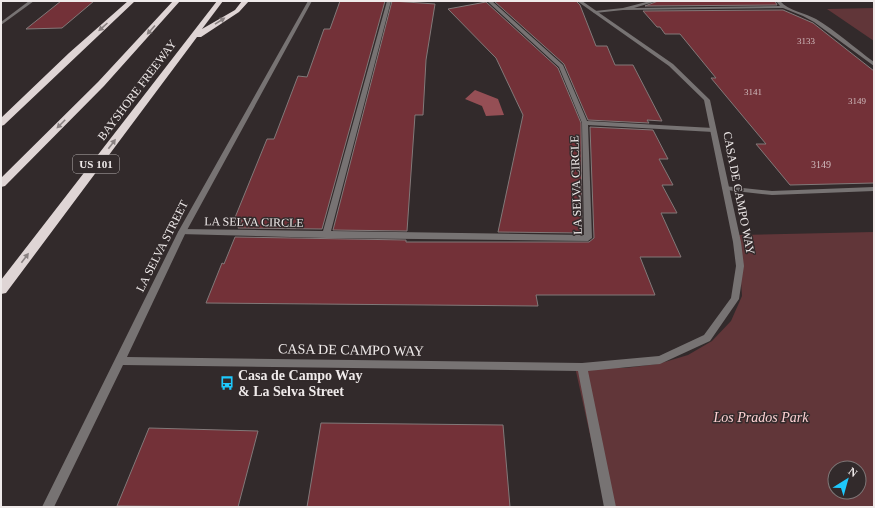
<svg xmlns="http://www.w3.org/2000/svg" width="875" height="508" font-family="Georgia,serif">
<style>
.green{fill:#613639;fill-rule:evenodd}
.water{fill:#954f55}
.building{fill:#733138;stroke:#827979}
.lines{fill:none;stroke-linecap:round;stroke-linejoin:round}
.service{fill:#777373;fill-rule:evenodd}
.minor{fill:#777373;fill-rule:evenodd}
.motorway{fill:#dfd5d5;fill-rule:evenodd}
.oneway{fill:#888080}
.labels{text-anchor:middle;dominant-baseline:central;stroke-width:3;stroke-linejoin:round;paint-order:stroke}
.far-number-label{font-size:9px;fill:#d0bcbe}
.number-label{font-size:10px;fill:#d0bcbe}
.shield{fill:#322a2b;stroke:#b6b0b1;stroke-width:1}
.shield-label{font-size:11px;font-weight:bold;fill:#efeaea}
.street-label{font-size:12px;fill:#efeaea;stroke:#322a2b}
.near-street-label{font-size:14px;fill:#efeaea;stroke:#322a2b}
.near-poi-label{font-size:14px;font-weight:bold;fill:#efeaea;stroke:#322a2b;text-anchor:start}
.near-park-label{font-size:14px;font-style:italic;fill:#fdd1d3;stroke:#322a2b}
</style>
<rect width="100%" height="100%" fill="#322a2b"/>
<path class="green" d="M874 8V41L827 9Z
M874 232V507H606L575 367 625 368 658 364 688 355 712 341 731 321 742 296 738 235ZM835 468H859V492H835Z"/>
<path class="water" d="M475 90 498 99 504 115 486 116 482 106 465 99Z"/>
<path class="building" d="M61 1H94L62 28 26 29Z
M340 1H385L322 229 238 228 242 220H234L267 139H274L298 76 307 77 324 29H330Z
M392 1 435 4 426 60 423 115H415L407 231 333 230Z
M494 1H576L580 5 596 46H607L615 65H633L662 121 647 120 649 123 588 120 564 64Z
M658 1H775L777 5 645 6Z
M486 2 558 68 581 123 582 233 498 232 523 115 496 58 448 9Z
M783 10 813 23 874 71V183L790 185 756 144H766L711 78H716L680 34H665L660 27H657L643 11Z
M590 127 653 130 668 159H659L673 185H662L677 213H661L681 257H640L655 295H536L538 306 206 303 222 263 224 264 235 237 406 240V242H589L594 238Z
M321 423 503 425 510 507H307Z
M149 428 258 431 238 507 117 506Z"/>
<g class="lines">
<path class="service" d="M387 1H391L331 231 584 235 582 123 559 67 487 1H492L563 65 587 121 713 128 716 130 713 132 588 125 592 238 588 241 326 238 179 234 178 232 182 229 323 231Z
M650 1H657L634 8 780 6 776 1H780C789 11 805 13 816 19 836 31 855 48 874 62V66L814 22 803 16 783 8 623 10 595 13 593 12 595 11 623 8Z
M724 186 772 191 874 187V191L772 195 726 190 722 188Z"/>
<path class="minor" d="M29 1H34L1 25V22Z
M308 1H312L186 232 127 357 582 363 659 356 704 335 731 298 736 266 733 242 704 100 669 66 577 1H582L673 64 710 100 741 242 744 266 739 299 710 341 660 364 588 371 616 507H604L578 371 123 365 54 507H42L178 232Z"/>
<path class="motorway" d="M128 1H135L4 125 1 126V118L69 53Z
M173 1H180L104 86 5 186 1 187V178L98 82Z
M217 1H223L202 29 235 10 242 1H249L239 12 201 37H197L6 293 1 294V280Z"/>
</g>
<defs><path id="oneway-solid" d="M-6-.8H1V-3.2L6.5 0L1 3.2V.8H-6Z"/></defs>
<g class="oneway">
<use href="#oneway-solid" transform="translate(220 21) rotate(-32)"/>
<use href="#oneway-solid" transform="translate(103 27) rotate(138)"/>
<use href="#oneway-solid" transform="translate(151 30) rotate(132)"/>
<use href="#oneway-solid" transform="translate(61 124) rotate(135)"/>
<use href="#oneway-solid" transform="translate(112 144) rotate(-53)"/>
<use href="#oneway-solid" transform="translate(25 258) rotate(-53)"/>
</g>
<defs>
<symbol id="bus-bare" viewBox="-9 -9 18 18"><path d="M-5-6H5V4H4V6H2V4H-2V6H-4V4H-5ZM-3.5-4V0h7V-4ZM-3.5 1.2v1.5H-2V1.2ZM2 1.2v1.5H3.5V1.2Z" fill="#1ec9fd" stroke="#322a2b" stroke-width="2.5" paint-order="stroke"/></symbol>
</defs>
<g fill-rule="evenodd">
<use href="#bus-bare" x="217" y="373" width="20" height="20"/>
</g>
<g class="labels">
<g class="far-number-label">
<text x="806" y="41">3133</text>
<text x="753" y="92">3141</text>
<text x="857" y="101">3149</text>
</g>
<g class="number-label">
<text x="821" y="164">3149</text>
</g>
<rect class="shield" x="73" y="155" width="46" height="18" rx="3"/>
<g class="shield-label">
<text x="96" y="164">US 101</text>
</g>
<g class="street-label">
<text transform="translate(137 90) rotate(-53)">BAYSHORE FREEWAY</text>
<text transform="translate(576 185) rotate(-92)">LA SELVA CIRCLE</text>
<text transform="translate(739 193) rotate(79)">CASA DE CAMPO WAY</text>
<text transform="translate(254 222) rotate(1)">LA SELVA CIRCLE</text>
<text transform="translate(162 246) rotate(-63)">LA SELVA STREET</text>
</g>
<g class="near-street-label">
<text transform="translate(351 350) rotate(1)">CASA DE CAMPO WAY</text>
</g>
<g class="near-poi-label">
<text x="238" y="375">Casa de Campo Way<tspan x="238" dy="16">&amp; La Selva Street</tspan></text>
</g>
<g class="near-park-label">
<text x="761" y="417">Los Prados Park</text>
</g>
</g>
<rect width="875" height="508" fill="none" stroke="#efeaea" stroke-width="4"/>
<g transform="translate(847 480) rotate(37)"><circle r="19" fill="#322a2b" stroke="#7e7777"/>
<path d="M0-3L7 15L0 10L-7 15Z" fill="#1ec9fd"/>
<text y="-6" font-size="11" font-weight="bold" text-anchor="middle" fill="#efeaea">N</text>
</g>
</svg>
